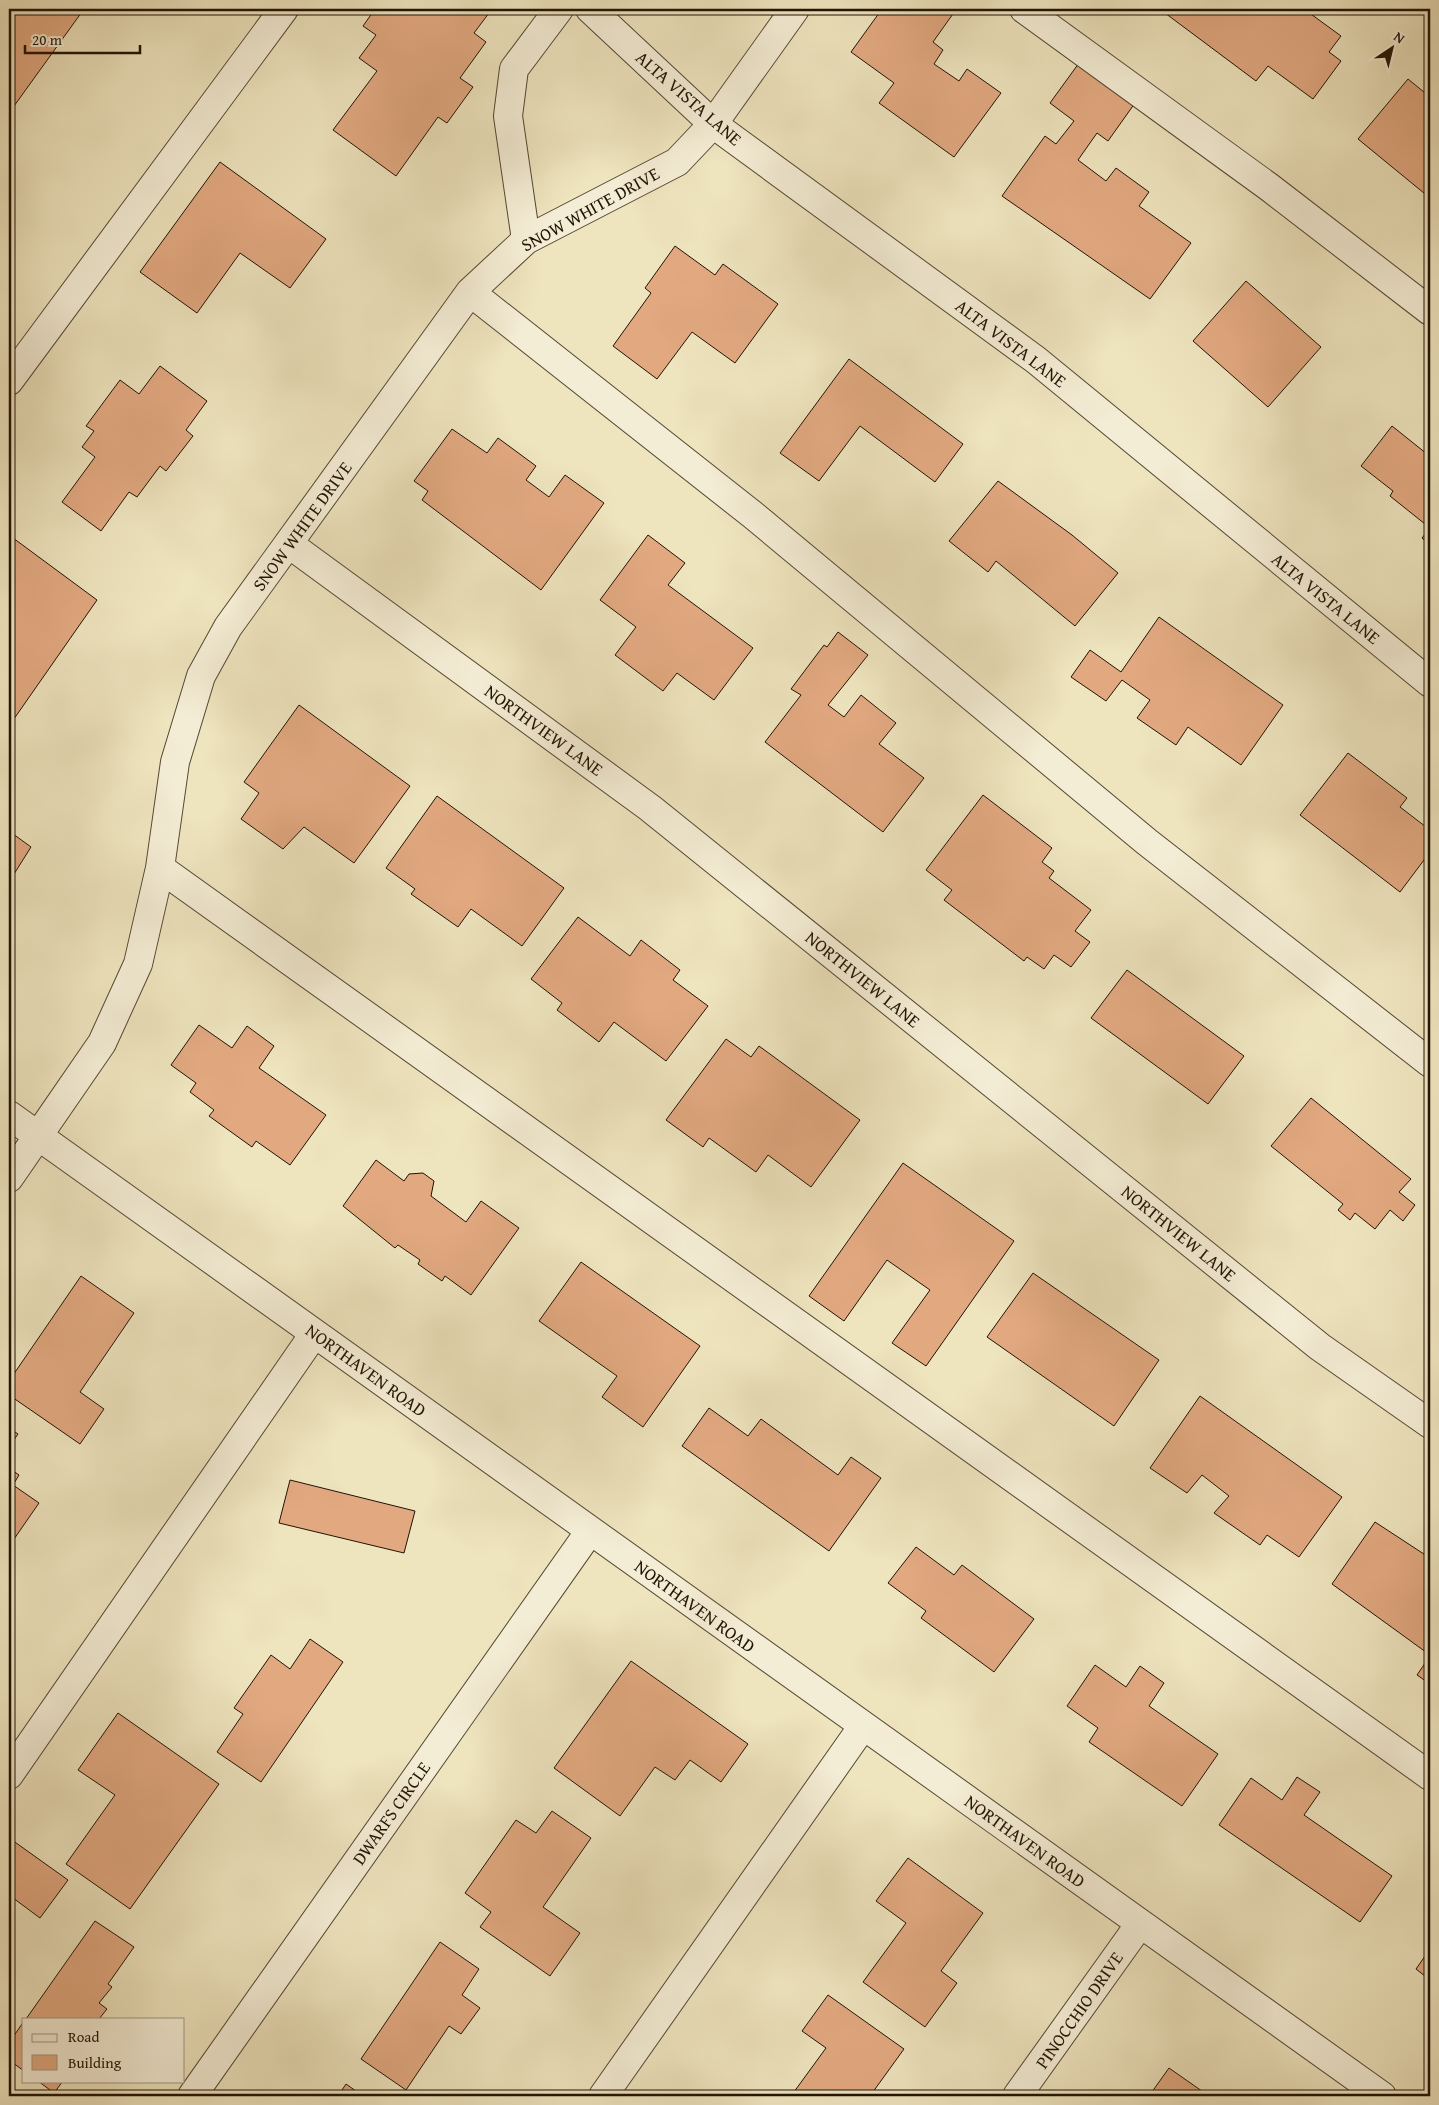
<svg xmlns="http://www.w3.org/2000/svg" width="1439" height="2105" font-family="'Gentium Book Plus',serif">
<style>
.building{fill:#e2a981;stroke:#211304}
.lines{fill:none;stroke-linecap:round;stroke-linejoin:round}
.minor-casing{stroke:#544732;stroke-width:30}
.minor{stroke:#f4edd5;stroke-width:28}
.labels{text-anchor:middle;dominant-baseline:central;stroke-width:4;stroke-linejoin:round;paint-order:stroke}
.street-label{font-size:18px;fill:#211304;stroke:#f4edd5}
</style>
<rect width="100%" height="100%" fill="#eee4be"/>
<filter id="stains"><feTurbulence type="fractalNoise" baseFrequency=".004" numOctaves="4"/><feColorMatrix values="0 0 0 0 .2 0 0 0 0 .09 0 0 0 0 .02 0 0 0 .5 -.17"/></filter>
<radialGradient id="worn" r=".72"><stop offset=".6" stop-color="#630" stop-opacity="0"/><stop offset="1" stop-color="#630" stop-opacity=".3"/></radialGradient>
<path class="building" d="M9 9H84L9 113Z
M375 9H492L474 33 486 42 460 78 473 87 447 123 438 117 396 176 333 130 377 71 359 58 376 35 363 26Z
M882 9H904L908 12 910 9 955 11 933 42 943 50 934 64 959 81 967 69 1001 93 954 157 879 103 894 83 851 52Z
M1169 9H1304L1341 36 1329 52 1341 61 1313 99 1268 66 1256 81 1165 13Z
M1079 63 1135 103 1108 141 1097 133 1078 160 1106 181 1116 168 1149 192 1139 206 1191 243 1150 299 1002 196 1045 136 1056 144 1074 121 1050 103Z
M1408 79 1430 97V198L1358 139Z
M220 162 326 239 290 288 240 253 197 313 140 272Z
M675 246 715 275 723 264 778 304 735 363 692 332 657 379 613 346 651 293 645 288Z
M1246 281 1321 347 1268 407 1193 341Z
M849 359 963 444 935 482 860 426 819 481 780 453Z
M160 366 207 401 186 430 193 436 166 471 160 466 137 497 129 492 101 531 62 502 95 457 82 447 94 431 86 426 120 380 139 394Z
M1392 426 1427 454 1430 450V545L1422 538 1430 528 1390 496 1393 491 1361 466Z
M452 429 487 453 498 438 536 466 526 480 549 497 565 475 604 503 541 590 422 500 428 491 414 481Z
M998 481 1072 535 1118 573 1075 626 996 561 988 572 949 541Z
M9 535 97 600 9 726Z
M648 535 685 563 668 585 753 648 714 700 677 673 663 691 615 655 636 627 600 600Z
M1159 617 1283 705 1241 765 1188 727 1176 745 1137 718 1150 700 1122 680 1106 701 1071 677 1090 650 1121 672Z
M838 632 868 655 828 705 844 717 861 695 896 723 879 744 924 778 883 832 765 742 801 695 791 689 824 645 827 647Z
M299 705 410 786 354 863 304 827 283 849 241 819 259 793 244 782Z
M1348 753 1407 798 1400 807 1430 830V852L1400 892 1300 815Z
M983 795 1052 848 1042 862 1054 871 1049 878 1091 910 1075 931 1090 942 1071 967 1054 955 1044 969 1027 957 1024 961 944 900 952 890 926 870Z
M437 796 564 888 522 946 471 909 458 927 411 894 415 889 386 868Z
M9 831 31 847 9 882Z
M578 917 630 956 641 940 680 970 673 980 708 1006 666 1061 614 1022 599 1042 557 1010 562 1003 531 979Z
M1127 970 1244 1056 1208 1104 1091 1018Z
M199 1025 232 1048 247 1026 274 1046 259 1068 326 1115 290 1165 256 1141 252 1147 209 1116 214 1110 190 1092 196 1083 171 1065Z
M726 1039 751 1057 759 1046 860 1120 811 1187 768 1155 756 1172 709 1138 703 1147 666 1120Z
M1311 1098 1411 1179 1399 1192 1415 1205 1403 1221 1390 1210 1375 1229 1355 1213 1350 1220 1338 1210 1343 1204 1271 1146Z
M376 1160 404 1181 409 1174 423 1173 434 1181 431 1196 466 1222 481 1201 519 1228 471 1295 445 1276 442 1281 418 1264 420 1260 398 1245 395 1248 343 1206Z
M903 1163 1014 1241 926 1366 892 1343 930 1290 887 1260 844 1321 809 1296Z
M581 1262 700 1346 643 1427 602 1397 617 1376 539 1321Z
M1033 1273 1159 1360 1114 1426 987 1337Z
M81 1276 134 1313 80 1392 104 1409 80 1444 9 1395V1381Z
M1200 1396 1342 1497 1299 1557 1267 1535 1260 1545 1214 1513 1229 1496 1202 1475 1187 1493 1150 1468Z
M709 1408 748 1436 761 1419 838 1475 851 1457 881 1478 829 1551 682 1446Z
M9 1428 18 1434 9 1447Z
M9 1468 19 1475 13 1485 39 1503 12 1542 9 1540Z
M290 1480 415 1511 404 1553 279 1523Z
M1375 1522 1430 1558V1655L1332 1584Z
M916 1547 954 1575 962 1565 1034 1619 994 1672 921 1618 926 1611 888 1583Z
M310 1639 343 1662 261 1782 217 1752 243 1714 234 1708 271 1655 290 1669Z
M1430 1656V1684L1417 1675Z
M631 1661 748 1744 721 1782 690 1760 675 1780 655 1767 620 1816 554 1768Z
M1095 1665 1126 1687 1140 1666 1164 1683 1149 1706 1218 1754 1182 1806 1089 1742 1098 1728 1067 1706Z
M118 1713 219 1784 130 1909 66 1864 115 1795 78 1770Z
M1297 1777 1320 1792 1304 1815 1392 1876 1360 1922 1219 1825 1251 1778 1282 1800Z
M552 1811 591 1838 543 1907 580 1933 550 1976 480 1927 491 1912 465 1893 516 1820 536 1833Z
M12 1840 68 1880 40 1918 9 1895V1845Z
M908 1858 983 1913 941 1971 957 1983 925 2027 863 1982 906 1923 876 1901Z
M95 1921 134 1947 108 1984 112 1987 99 2003 107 2009 99 2019H26Z
M440 1942 479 1969 462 1995 480 2008 461 2034 449 2026 406 2090 361 2059Z
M1430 1949V1980L1416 1969Z
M828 1995 904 2049 870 2096H791L826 2048 802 2031Z
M24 2021V2071L9 2060V2043Z
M1169 2068 1209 2096H1149Z
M38 2081H63L54 2093Z
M346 2084 363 2096H338Z"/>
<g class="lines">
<defs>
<path id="minor" d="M590 9 713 124 1036 360 1430 683
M1024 9 1269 187 1430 311
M526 240 508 116 514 69 559 9
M470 292 753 515 1147 842 1430 1063
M9 381 284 9
M289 544 650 808 1320 1347 1430 1424
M160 868 1430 1776
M9 1115 1382 2096
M9 1178 102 1043 138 964 160 868 175 762 201 676 228 627 470 292 526 240 677 162 713 124 795 9
M9 1775 314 1334
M192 2096 590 1531
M603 2096 863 1726
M1017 2096 1140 1924"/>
</defs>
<use href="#minor" class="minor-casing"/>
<use href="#minor" class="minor"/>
</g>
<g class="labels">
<g class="street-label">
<text transform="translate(689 98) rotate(41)">ALTA VISTA LANE</text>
<text transform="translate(590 209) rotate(-29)">SNOW WHITE DRIVE</text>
<text transform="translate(1011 343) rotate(37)">ALTA VISTA LANE</text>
<text transform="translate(302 526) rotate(-54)">SNOW WHITE DRIVE</text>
<text transform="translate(1326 598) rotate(39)">ALTA VISTA LANE</text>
<text transform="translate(544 730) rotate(36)">NORTHVIEW LANE</text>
<text transform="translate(863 979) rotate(39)">NORTHVIEW LANE</text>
<text transform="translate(1179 1233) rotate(39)">NORTHVIEW LANE</text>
<text transform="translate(366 1370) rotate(36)">NORTHAVEN ROAD</text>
<text transform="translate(695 1606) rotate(36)">NORTHAVEN ROAD</text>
<text transform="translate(391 1813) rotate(-55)">DWARFS CIRCLE</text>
<text transform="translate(1025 1841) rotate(36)">NORTHAVEN ROAD</text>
<text transform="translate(1079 2010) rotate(-55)">PINOCCHIO DRIVE</text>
</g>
</g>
<rect width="1439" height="2105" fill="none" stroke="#eee4be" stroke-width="30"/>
<rect x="10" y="10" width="1419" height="2085" fill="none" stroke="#211304" stroke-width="2.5"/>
<rect x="15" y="15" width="1409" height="2075" fill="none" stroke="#211304"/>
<rect x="22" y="2018" width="162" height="65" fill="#f4edd5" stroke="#a09681"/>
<rect x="32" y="2034" width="25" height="8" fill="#f4edd5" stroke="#a09681"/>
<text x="68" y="2042" font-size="15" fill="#211304">Road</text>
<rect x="32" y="2055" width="25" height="15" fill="#e2a981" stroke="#a09681"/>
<text x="68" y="2068" font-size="15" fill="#211304">Building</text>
<g transform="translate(1392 48) rotate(35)" stroke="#f4edd5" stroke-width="4" paint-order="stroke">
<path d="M0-4L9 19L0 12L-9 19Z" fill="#211304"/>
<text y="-8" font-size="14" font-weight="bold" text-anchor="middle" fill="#211304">N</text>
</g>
<path d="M25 45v8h115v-8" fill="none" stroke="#211304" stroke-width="2.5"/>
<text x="32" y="45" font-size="15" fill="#211304" stroke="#f4edd5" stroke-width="4" paint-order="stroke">20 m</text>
<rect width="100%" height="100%" filter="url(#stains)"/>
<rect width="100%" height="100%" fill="url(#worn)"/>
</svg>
